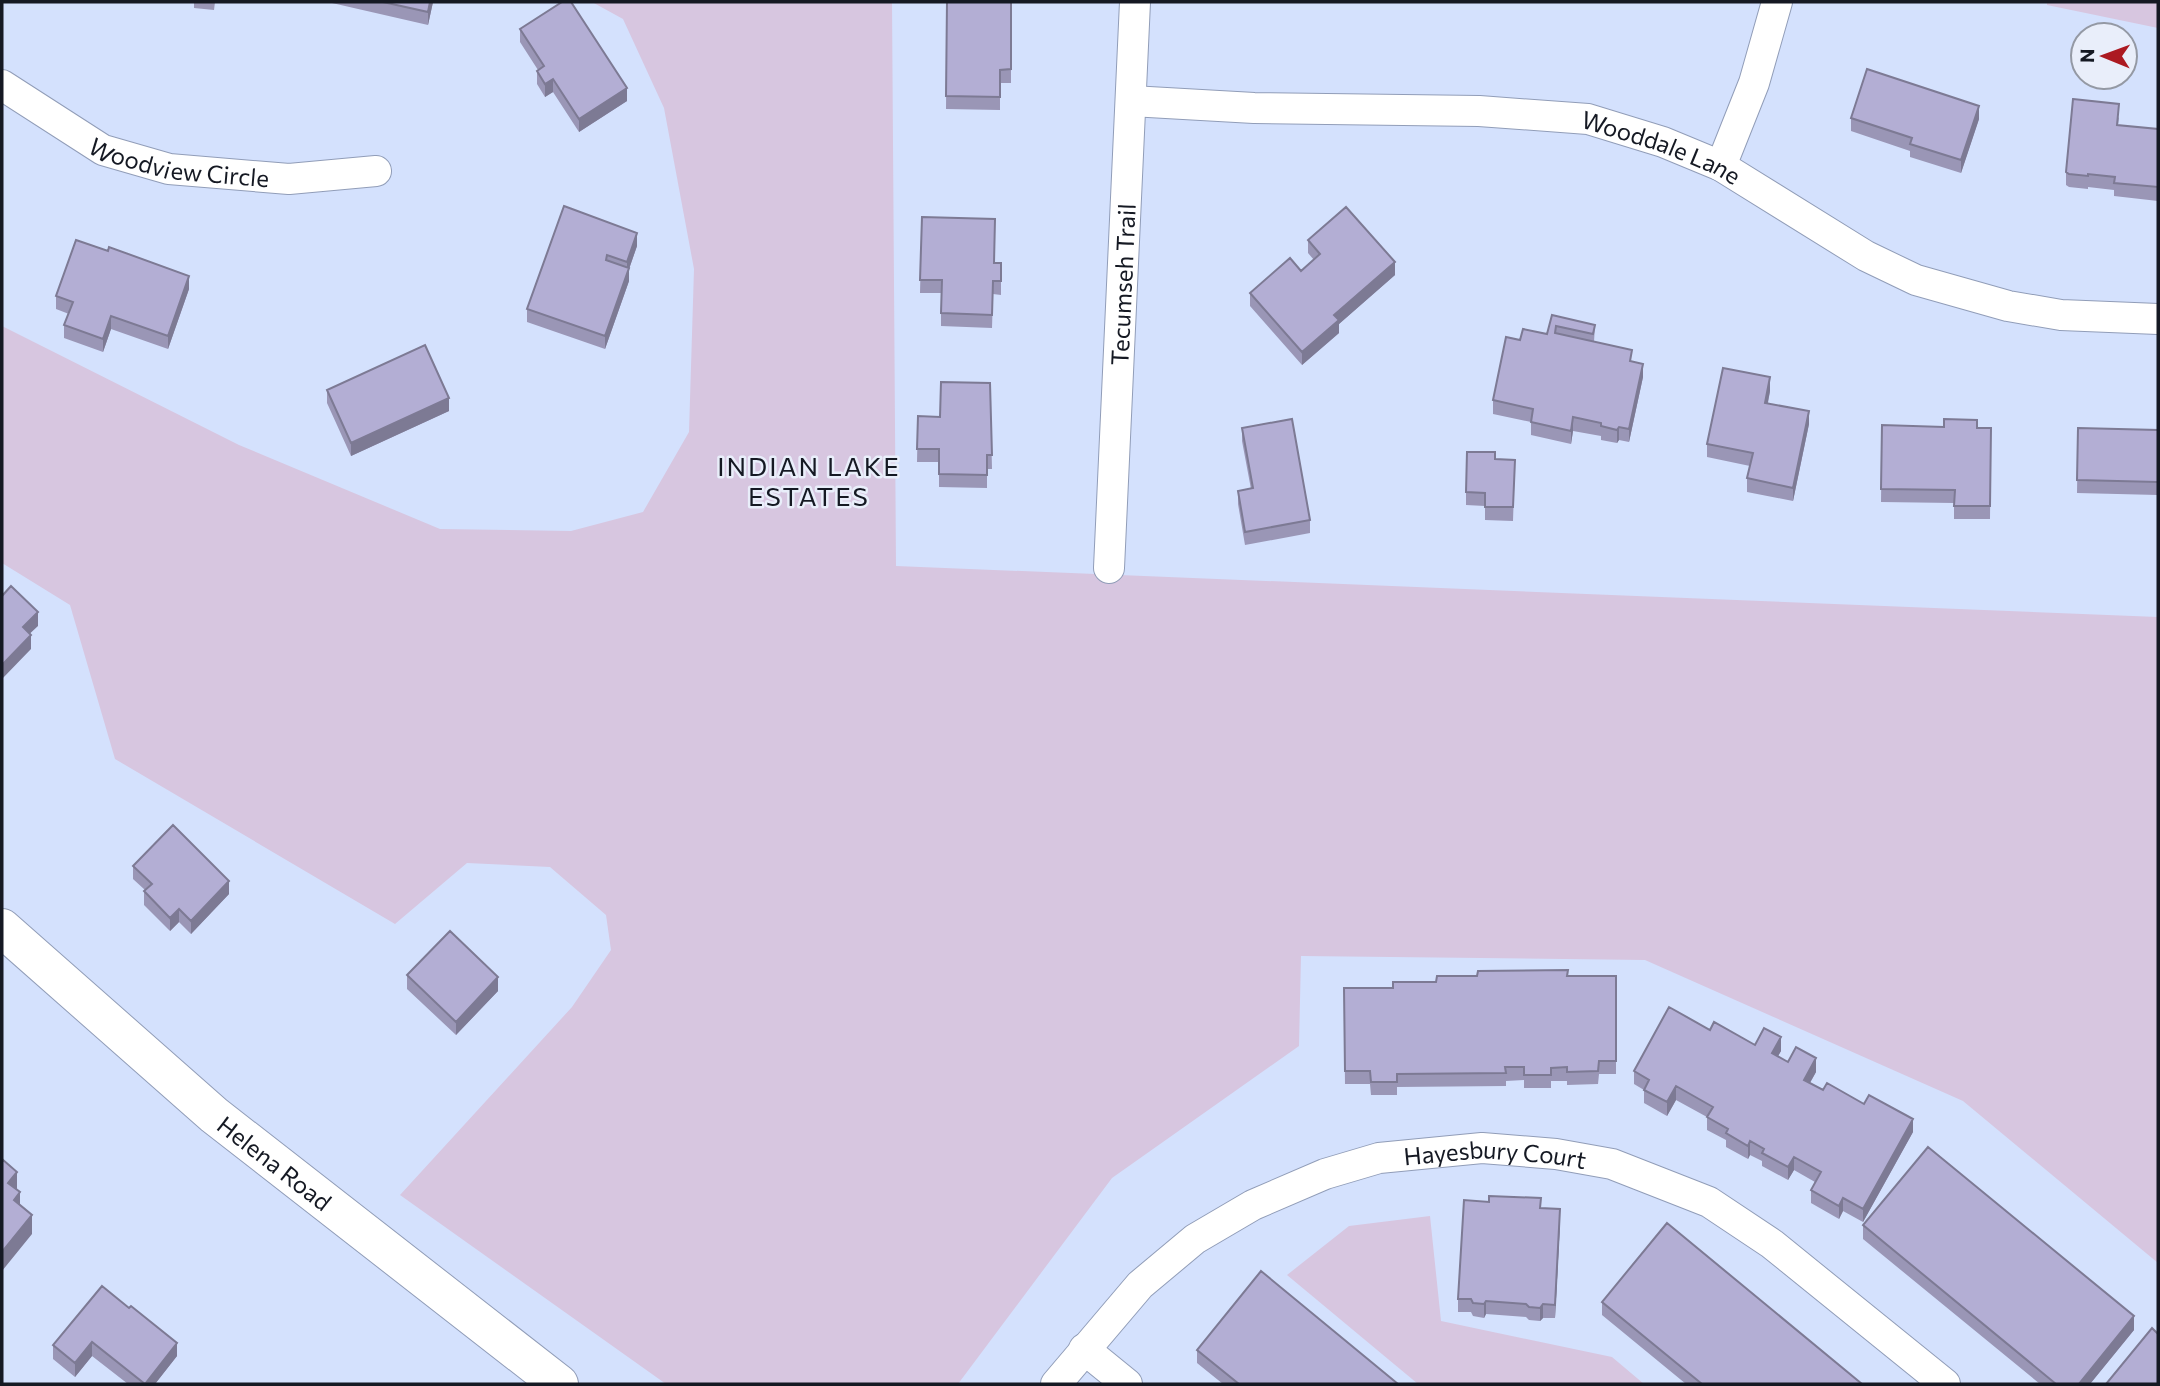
<svg xmlns="http://www.w3.org/2000/svg" width="2160" height="1386" font-family="Commissioner,sans-serif">
<style>
.green{fill:#d7c6e0}
.lines{fill:none;stroke-linecap:round;stroke-linejoin:round}
.street-casing{stroke:#919db8;stroke-width:32}
.secondary-casing{stroke:#919db8;stroke-width:40}
.street{stroke:#fff;stroke-width:30}
.secondary{stroke:#fff;stroke-width:38}
.wall{fill:#9a96b6}
.shaded-wall{fill:#7d7a94}
.building{fill:#b3aed4;stroke:#7d7a94;stroke-width:2}
.labels{text-anchor:middle;dominant-baseline:central;stroke-width:5;stroke-linejoin:round;paint-order:stroke}
.street-label{font-size:24px;fill:#151923;stroke:#e9eefa}
.neighbourhood-label{font-size:26px;letter-spacing:2px;fill:#151923;stroke:#e9eefa}
</style>
<rect width="100%" height="100%" fill="#d4e1fd"/>
<path class="green" d="M592 2H892L896 566 2158 617V1263L1963 1101 1645 960 1301 956 1299 1046 1112 1178 958 1384H666L400 1195 572 1007 611 950 606 915 550 867 467 863 395 924 115 759 70 605 2 563V326L239 445 440 529 571 531 643 512 689 432 694 269 664 108 623 19Z
M2047 2H2158V28L2047 5Z
M1430 1216 1441 1321 1612 1357 1644 1384H1418L1287 1275 1349 1226Z"/>
<g class="lines">
<defs>
<g id="street">
<path id="s1" d="M2 85 103 150 169 169 289 179 376 171"/>
<path id="s2" d="M1131 101 1254 108 1479 111 1588 119 1663 142 1721 166 1866 256 1916 280 2008 306 2061 315 2158 319"/>
<path d="M1721 166 1754 83 1777 2"/>
<path id="s3" d="M1109 568 1135 2"/>
<path d="M1084 1349 1127 1384"/>
<path id="s4" d="M1056 1384 1140 1285 1195 1239 1253 1205 1325 1174 1379 1158 1482 1148 1556 1154 1612 1164 1709 1202 1772 1244 1945 1384"/>
</g>
<g id="secondary">
<path id="s5" d="M2 928 214 1115 559 1384"/>
</g>
</defs>
<use href="#street" class="street-casing"/>
<use href="#secondary" class="secondary-casing"/>
<use href="#street" class="street"/>
<use href="#secondary" class="secondary"/>
</g>
<path class="wall" d="M194 2H215L214 10 194 8Z
M332 2H433L428 25 332 3Z
M947 2H1011V83H1000V110L946 109Z
M520 29 627 101 579 132 553 92 545 97 537 84V71L538 70 520 42Z
M2119 117 2118 125 2158 129V201L2114 196V190L2088 187V189L2069 187 2066 185V172Z
M1851 118 1979 119 1961 173 1910 157V151L1851 131Z
M564 206 637 246 629 269V281L605 349 527 322V309Z
M922 217 994 263H1001V295L993 294 992 328 941 326V293H920Z
M1308 240 1395 275 1339 324V333L1302 365 1250 306V293L1301 271 1314 260 1308 253Z
M189 289 168 349 111 329 103 352 64 338V325L69 314 56 309V296Z
M1552 315 1595 325 1594 342 1632 362 1643 377 1629 442 1619 440 1617 443 1601 440V436L1573 431 1571 444 1531 435V422L1493 414V400L1547 334Z
M990 383 992 469H987V488L939 487V462H917L918 416 940 417Z
M327 390 449 411 351 456 327 403Z
M1770 391 1768 403 1809 424 1793 501 1747 492V478L1750 466 1707 457V444Z
M1882 425 1991 428 1990 519H1954V503L1881 502Z
M1242 428 1310 520V533L1245 545 1238 504V491L1251 489 1242 441Z
M2078 428 2158 430V495L2077 493Z
M1495 459 1515 460 1513 521 1485 520V506L1466 505V492Z
M133 866 229 894 191 934 179 922 170 931 144 905V891L145 890 133 879Z
M407 975 498 991 456 1035 407 989Z
M1567 976H1616V1074H1599L1598 1084 1567 1085V1081H1551V1088H1524V1080L1506 1081V1086L1397 1087V1095H1371L1370 1084H1345L1344 988H1393L1436 982Z
M1710 1030 1755 1045 1781 1051 1778 1056 1788 1062 1816 1072 1810 1083 1913 1132 1863 1222 1843 1211 1839 1219 1811 1203V1190L1815 1182 1794 1170 1788 1180 1762 1166V1161L1750 1155 1748 1159 1726 1147V1140L1707 1130V1117L1676 1100 1667 1116 1644 1103V1090L1634 1084V1071Z
M1560 1223 1555 1318H1543L1540 1321 1529 1320 1526 1317 1486 1314 1484 1318 1473 1316 1471 1312H1458V1299Z
M1863 1225 2134 1330 2090 1384H2040L1863 1239Z
M102 1286 177 1356 155 1384H128L92 1356 75 1377 53 1359V1345Z
M1602 1302 1862 1384H1686L1602 1315Z
M1197 1350 1398 1384H1223L1197 1363Z"/>
<path class="shaded-wall" d="M430 2H433L428 25V12Z
M553 79V92L545 97V84Z
M627 88V101L579 132V119Z
M1979 106V119L1961 173V160Z
M637 233V246L629 269V281L605 349V336L627 275V262Z
M1395 262V275L1339 324V333L1302 365V352L1334 315Z
M189 276V289L168 349V336Z
M111 316V329L103 352V339Z
M1643 364V377L1629 442V429Z
M1770 377V391L1765 416V403Z
M449 398V411L351 456V443Z
M1809 411V424L1793 501V488Z
M1573 417V431L1571 444V431Z
M1619 427V440L1617 443V430Z
M38 612V626L23 640V627Z
M31 635V649L2 679V665Z
M229 881V894L191 934V921Z
M179 909V922L170 931V918Z
M498 977V991L456 1035V1022Z
M1781 1037V1051L1772 1066V1053Z
M1816 1058V1072L1804 1093V1080Z
M1676 1086V1100L1667 1116V1102Z
M1913 1119V1132L1863 1222V1209Z
M1750 1141V1155L1748 1159V1146Z
M1794 1157V1170L1788 1180V1167Z
M17 1172V1191L8 1183Z
M20 1192V1212L14 1200Z
M1843 1198V1211L1839 1219V1206Z
M1560 1209V1223L1555 1318V1305Z
M32 1215V1234L2 1271V1252Z
M1486 1301V1314L1484 1318V1304Z
M1543 1304V1318L1540 1321V1308Z
M2134 1316V1330L2090 1384H2079Z
M92 1342V1356L75 1377V1363Z
M177 1343V1356L155 1384H145Z"/>
<path class="building" d="M383 2H430L428 12Z
M562 2H571L627 88 579 119 553 79 545 84 537 71 544 66 520 29Z
M947 2H1011V69L1000 70V97L946 96Z
M1867 69 1979 106 1961 160 1910 144 1912 138 1851 118Z
M2073 99 2119 104 2117 125 2158 129V187L2114 183 2115 177 2088 174V176L2069 174 2066 172Z
M564 206 637 233 627 262 607 255 606 260 629 268 605 336 527 309Z
M1346 207 1395 262 1334 315 1339 320 1302 352 1250 293 1290 258 1301 271 1320 254 1308 240Z
M922 217 995 219 994 263H1001V281H993L992 315 941 313 942 280H920Z
M76 240 108 251 109 247 189 276 168 336 111 316 103 339 64 325 73 302 56 296Z
M1552 315 1595 325 1593 334 1556 326 1555 333 1632 350 1630 361 1643 364 1629 429 1619 427 1617 430 1601 426V423L1573 417 1571 431 1531 422 1533 409 1493 400 1506 337 1520 340 1523 329 1547 334Z
M425 345 449 398 351 443 327 390Z
M1723 368 1770 377 1765 403 1809 411 1793 488 1747 478 1753 453 1707 444Z
M941 382 990 383 992 455H987V475L939 474V449H917L918 416 940 417Z
M1292 419 1310 520 1245 532 1238 491 1253 488 1242 428Z
M1944 419 1977 420V428H1991L1990 506H1954L1955 490 1881 489 1882 425 1944 427Z
M2078 428 2158 430V482L2077 480Z
M1467 452H1495V459L1515 460 1513 507H1485V493L1466 492Z
M11 586 38 612 23 627 31 635 2 665V596Z
M173 825 229 881 191 921 179 909 170 918 144 891 152 884 133 866Z
M450 931 498 977 456 1022 407 975Z
M1568 970 1567 976H1616V1061H1599L1598 1071 1567 1072V1067L1551 1068V1075H1524V1067H1505L1506 1073 1397 1074V1082H1371L1370 1071H1345L1344 988H1393V982H1436L1437 976H1477L1478 971Z
M1669 1007 1710 1030 1714 1022 1755 1045 1764 1028 1781 1037 1772 1053 1788 1062 1796 1047 1816 1058 1804 1080 1823 1090 1827 1083 1864 1104 1869 1095 1913 1119 1863 1209 1843 1198 1839 1206 1811 1190 1821 1172 1794 1157 1788 1167 1762 1153 1764 1149 1750 1141 1748 1146 1726 1133 1728 1129 1707 1117 1713 1107 1676 1086 1667 1102 1644 1090 1649 1080 1634 1071Z
M1928 1147 2134 1316 2079 1384H2056L1863 1225Z
M2 1159 17 1172 8 1183 20 1192 14 1200 32 1215 2 1252Z
M1489 1196 1541 1198 1540 1208 1560 1209 1555 1305 1543 1304 1540 1308 1529 1307 1526 1304 1486 1301 1484 1304 1473 1303 1471 1299H1458L1464 1200 1489 1202Z
M1667 1223 1862 1384H1702L1602 1302Z
M1261 1271 1398 1384H1239L1197 1350Z
M102 1286 129 1308 131 1306 177 1343 145 1384 92 1342 75 1363 53 1345Z
M2152 1328 2158 1334V1384H2106Z"/>
<g class="labels">
<g class="street-label">
<text stroke="none"><textPath href="#s2" startOffset="536">Wooddale Lane</textPath></text>
<text stroke="none"><textPath href="#s1" startOffset="198">Woodview Circle</textPath></text>
<text stroke="none"><textPath href="#s3" startOffset="284">Tecumseh Trail</textPath></text>
<text stroke="none"><textPath href="#s4" startOffset="520">Hayesbury Court</textPath></text>
<text stroke="none"><textPath href="#s5" startOffset="360">Helena Road</textPath></text>
</g>
<g class="neighbourhood-label">
<text x="809" y="465">INDIAN LAKE<tspan x="809" dy="30">ESTATES</tspan></text>
</g>
</g>
<rect width="2160" height="1386" fill="none" stroke="#151923" stroke-width="7"/>
<g transform="translate(2104 56) rotate(271)"><circle r="33" fill="#e9eefa" stroke="#9499a4" stroke-width="2"/>
<path d="M0-5L12 26L0 18L-12 26Z" fill="#ac1921"/>
<text y="-10" font-size="19" font-weight="bold" text-anchor="middle" fill="#151923">N</text>
</g>
</svg>
